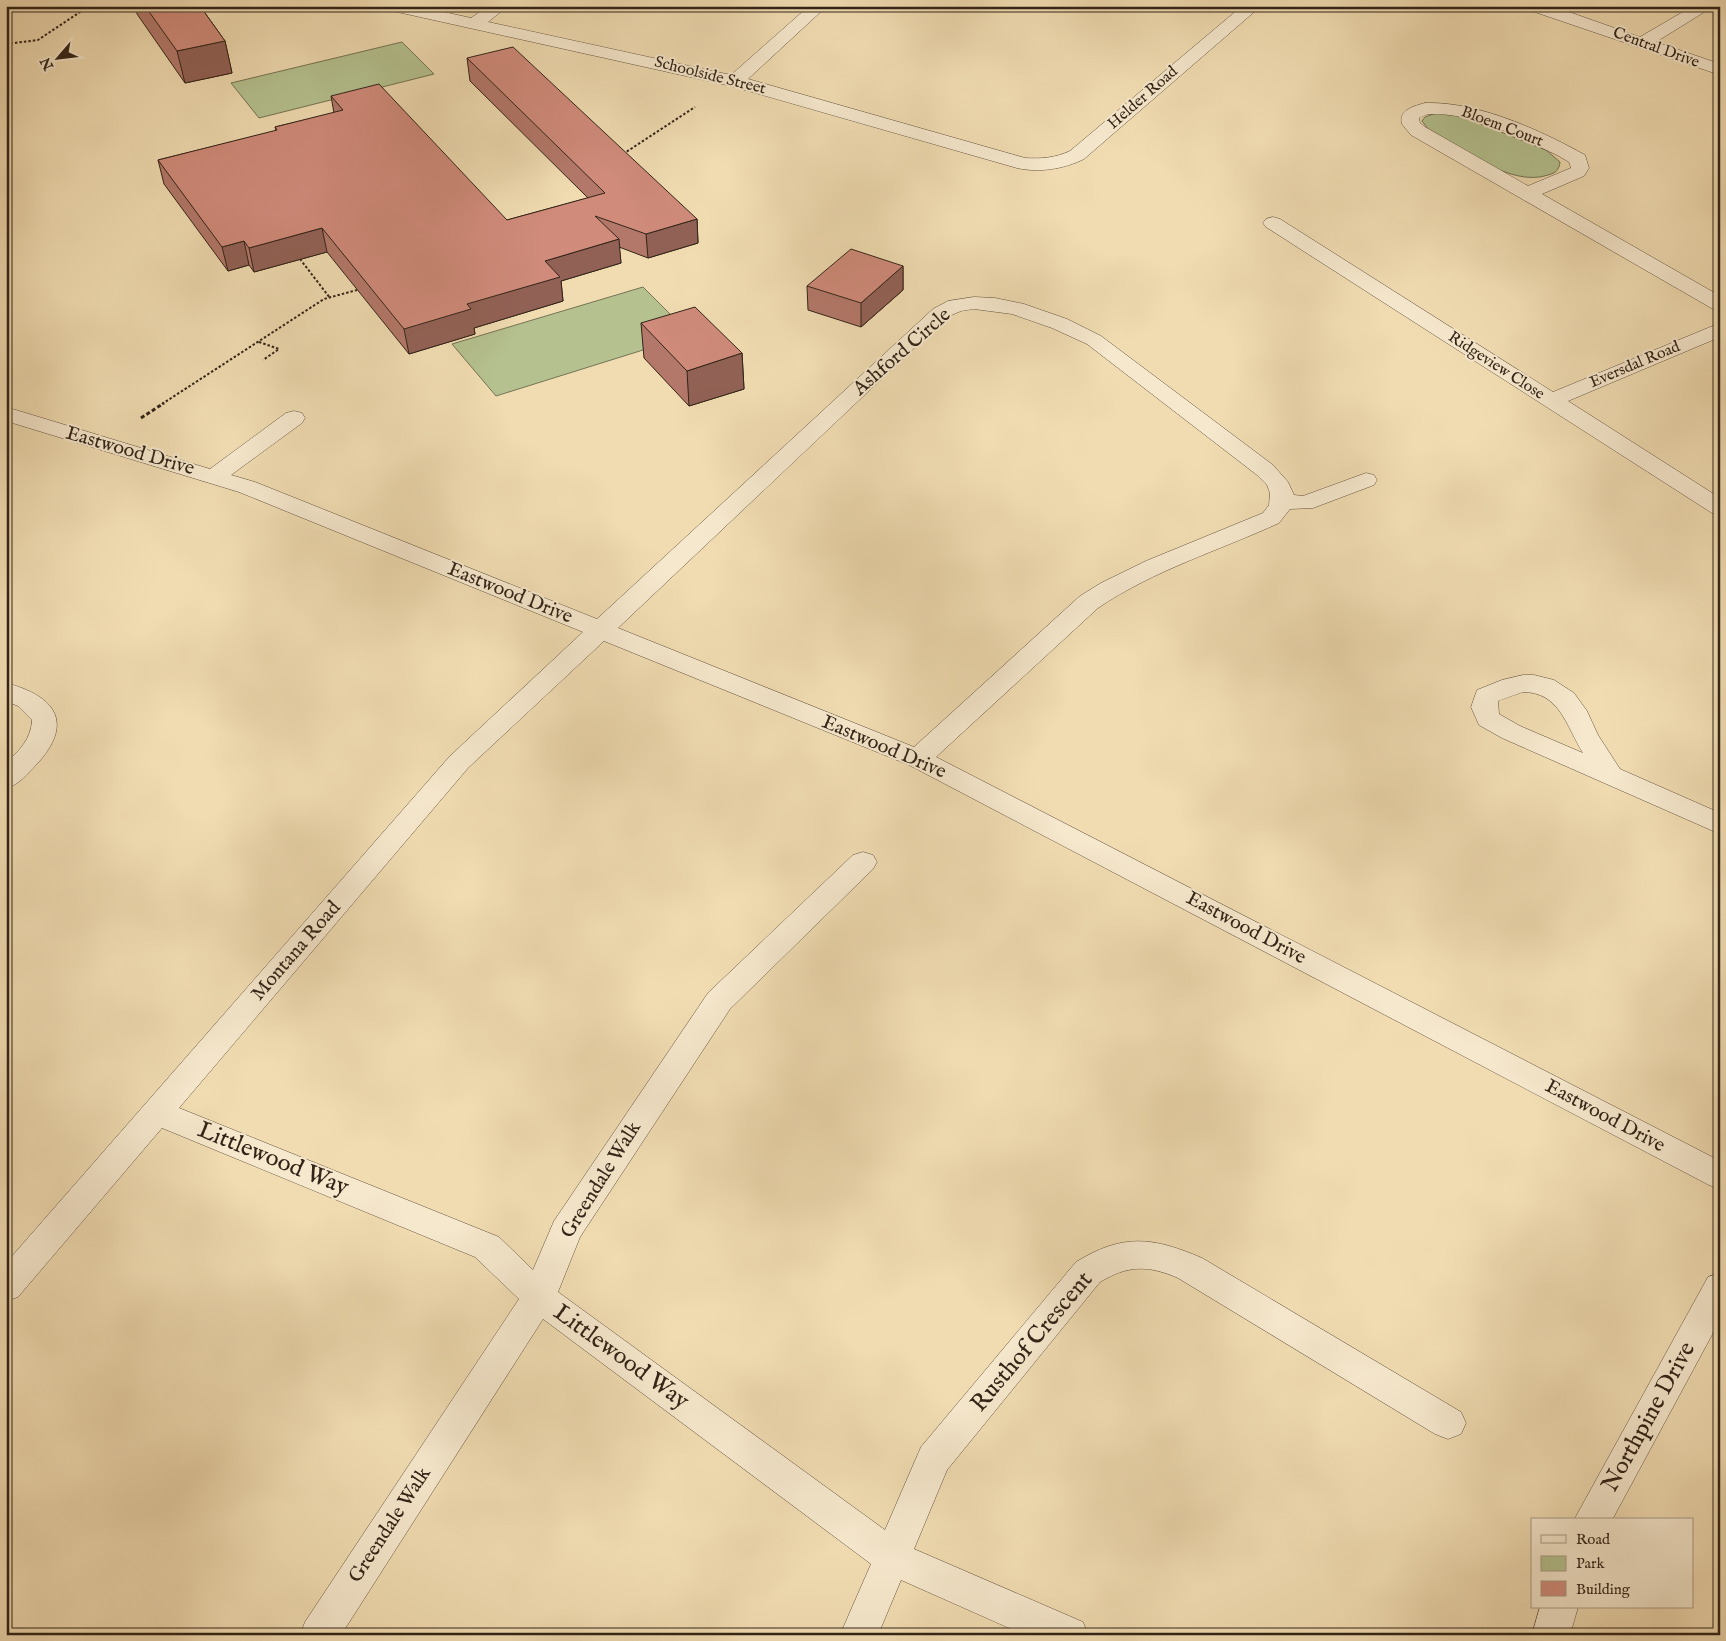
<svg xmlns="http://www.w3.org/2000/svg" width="1726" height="1641" font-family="'IM FELL English',serif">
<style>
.green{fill:#b5c290;stroke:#747354}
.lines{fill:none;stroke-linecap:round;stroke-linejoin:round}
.minor-casing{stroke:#62523e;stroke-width:1}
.path-far1{stroke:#322418;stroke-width:2;stroke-dasharray:2.5 2;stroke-linecap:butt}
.path{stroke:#322418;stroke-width:3;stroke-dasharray:4 2.5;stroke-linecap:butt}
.minor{fill:#f6e8cd;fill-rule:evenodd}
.wall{fill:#b3786a;stroke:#322418}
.shaded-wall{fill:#926156;stroke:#322418}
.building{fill:#d08b7b;stroke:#322418}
.labels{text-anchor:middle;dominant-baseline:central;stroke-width:4;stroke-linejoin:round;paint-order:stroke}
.far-street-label{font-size:16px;fill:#322418;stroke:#f6e8cd}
.street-label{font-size:20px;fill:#322418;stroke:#f6e8cd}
.near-street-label{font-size:24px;fill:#322418;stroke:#f6e8cd}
</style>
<rect width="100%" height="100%" fill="#f1dcb2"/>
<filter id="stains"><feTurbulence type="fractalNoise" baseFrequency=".004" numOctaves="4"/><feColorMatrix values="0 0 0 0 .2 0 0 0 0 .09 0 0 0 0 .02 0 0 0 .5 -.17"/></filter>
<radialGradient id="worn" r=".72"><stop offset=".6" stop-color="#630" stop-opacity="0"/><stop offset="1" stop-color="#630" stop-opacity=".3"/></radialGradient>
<path class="green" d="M402 42 434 74 259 118 231 83Z
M1436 113 1461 116 1546 150 1560 162C1559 170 1556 173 1548 175 1511 188 1459 147 1428 129L1422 121 1425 117Z
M643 287 691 335 496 396 452 344Z"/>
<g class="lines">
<defs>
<path id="minor" d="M385 6H417L471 18 488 6H508L488 22 731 75 809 6H827L748 79 1025 158C1041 159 1055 158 1070 151L1242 6H1261L1084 159C1064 169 1039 173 1017 168L731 86 393 11Z
M1527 6H1552L1640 37 1693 6H1714L1656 42 1720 64V75L1529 10Z
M1425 103C1477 101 1540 130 1585 155L1589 168 1584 176 1542 194 1720 296V311L1713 309 1411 135 1402 124C1398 110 1414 106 1425 103ZM1428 114C1474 112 1517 137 1557 155L1569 162 1571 168 1528 186 1425 127 1420 123 1419 118Z
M1273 217 1280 219 1553 392 1720 323V337L1568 401 1720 498V515L1712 513 1266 227 1263 223 1266 219Z
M974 297 995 298 1024 304 1067 319 1101 336 1273 465 1288 482 1294 495 1303 496 1366 473 1374 475 1377 480 1374 485 1313 508 1290 509 1279 523C1218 551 1154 570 1098 608L936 757 1720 1161V1189L1709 1185 909 765 604 641 468 768 179 1108 499 1237 533 1270 554 1221 708 993 853 855 863 852 873 855 877 862 873 869 730 1009 580 1237 558 1292 885 1530 921 1447 1076 1262C1123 1233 1153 1237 1202 1258L1461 1412 1466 1423 1461 1434 1448 1439 1435 1434 1178 1278C1148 1265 1128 1265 1100 1282L947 1470 914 1549 1083 1622 1088 1635H1025L901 1580 878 1635H840L871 1564 543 1319 341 1635H300L305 1622 519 1299 475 1257 162 1128 18 1297 6 1301V1263L450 756 583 632 239 492 6 421V407L210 469 286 413 294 411 302 413 305 418 302 423 231 475 255 482 597 619 933 309 948 301ZM974 309 1012 314 1052 328 1087 344 1257 475 1267 485 1270 493 1269 505 1263 513 1146 561 1101 583 1080 596 914 747 618 628 947 317 961 311Z
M1523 675H1534L1554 680 1574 693 1587 711 1598 735 1620 769 1720 813V834L1502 738 1479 725 1471 707 1477 690 1502 680ZM1523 692C1560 692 1566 726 1583 753L1520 726 1499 714 1498 701Z
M6 683C56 696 75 723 36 765 27 774 19 785 6 788V763C20 750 31 739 32 720L18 706 6 701Z
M1720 1273V1320L1612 1520H1574L1708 1277Z
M1540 1607H1578L1570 1635H1532Z"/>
</defs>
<use href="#minor" class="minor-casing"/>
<path class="path-far1" d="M6 44 38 40 89 6
M623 154 695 107
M300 259 330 298
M259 342 279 349 263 360
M162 404 324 299 357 290"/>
<path class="path" d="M141 418 164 403"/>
<use href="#minor" class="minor"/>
</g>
<path class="wall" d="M135 6H200L225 41 232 73 185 83 137 14Z
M467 58 697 219 698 243 648 258 619 247 621 263 561 281 563 301 474 328 475 334 409 354 327 252 254 272 249 265 228 271 164 184 158 160 276 131 275 127 334 113 331 96 507 220 588 198 470 81Z
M903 266V290L861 327 808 310 807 286Z
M641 323 742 353 744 389 689 406 644 358Z"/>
<path class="shaded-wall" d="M225 41 232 73 185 83 177 51Z
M697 219 698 243 648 258 646 234Z
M322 228 327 252 254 272 249 248Z
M619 239 621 263 561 281 563 301 474 328 475 334 409 354 404 329 545 261Z
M244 241 249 265 228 271 222 247Z
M903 266V290L861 327V303Z
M742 353 744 389 689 406 687 371Z"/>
<path class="building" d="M145 6H200L225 41 177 51Z
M513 47 697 219 646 234 595 216 619 239 545 261 560 277 467 304 471 309 404 329 322 228 249 248 244 241 222 247 158 160 277 130 275 127 343 110 331 96 379 84 507 220 605 193 467 58Z
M851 249 903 266 861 303 807 286Z
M695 307 742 353 687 371 641 323Z"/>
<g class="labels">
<g class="far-street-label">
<text transform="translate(1656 48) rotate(20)">Central Drive</text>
<text transform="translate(710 76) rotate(14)">Schoolside Street</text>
<text transform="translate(1143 98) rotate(-41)">Helder Road</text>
<text transform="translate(1502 127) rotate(21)">Bloem Court</text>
<text transform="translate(1635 365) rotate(-23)">Eversdal Road</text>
<text transform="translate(1496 366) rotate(33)">Ridgeview Close</text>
</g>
<g class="street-label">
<text transform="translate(902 352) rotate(-41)">Ashford Circle</text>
<text transform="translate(130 451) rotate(16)">Eastwood Drive</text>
<text transform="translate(510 593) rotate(22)">Eastwood Drive</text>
<text transform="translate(884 747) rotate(23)">Eastwood Drive</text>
<text transform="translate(1246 928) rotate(28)">Eastwood Drive</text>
<text transform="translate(296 951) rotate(-49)">Montana Road</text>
<text transform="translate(1605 1116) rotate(28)">Eastwood Drive</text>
<text transform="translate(601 1180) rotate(-58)">Greendale Walk</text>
<text transform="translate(390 1525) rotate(-57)">Greendale Walk</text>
</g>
<g class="near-street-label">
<text transform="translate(273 1159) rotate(22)">Littlewood Way</text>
<text transform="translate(1032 1342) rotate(-50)">Rusthof Crescent</text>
<text transform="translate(621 1357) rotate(36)">Littlewood Way</text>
<text transform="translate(1649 1417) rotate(-61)">Northpine Drive</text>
</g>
</g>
<rect width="1726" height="1641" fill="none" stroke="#f1dcb2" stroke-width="25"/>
<rect x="8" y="8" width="1711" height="1626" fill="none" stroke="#322418" stroke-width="2.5"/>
<rect x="12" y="12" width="1701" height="1616" fill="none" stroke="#322418"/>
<rect x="1531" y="1518" width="162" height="90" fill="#f6e8cd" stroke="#a89a85"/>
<rect x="1541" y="1535" width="25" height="8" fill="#f6e8cd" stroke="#a89a85"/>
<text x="1576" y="1544" font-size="15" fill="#322418">Road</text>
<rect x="1541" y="1556" width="25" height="15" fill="#b5c290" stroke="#a89a85"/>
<text x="1576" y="1568" font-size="15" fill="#322418">Park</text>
<rect x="1541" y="1581" width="25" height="15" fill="#d08b7b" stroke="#a89a85"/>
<text x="1576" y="1594" font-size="15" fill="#322418">Building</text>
<g transform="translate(58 58) rotate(242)" stroke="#f6e8cd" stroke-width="4" paint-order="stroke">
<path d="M0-4L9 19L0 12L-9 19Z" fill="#322418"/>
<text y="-8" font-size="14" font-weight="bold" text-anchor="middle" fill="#322418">N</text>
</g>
<rect width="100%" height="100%" filter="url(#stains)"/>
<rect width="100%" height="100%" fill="url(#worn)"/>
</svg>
